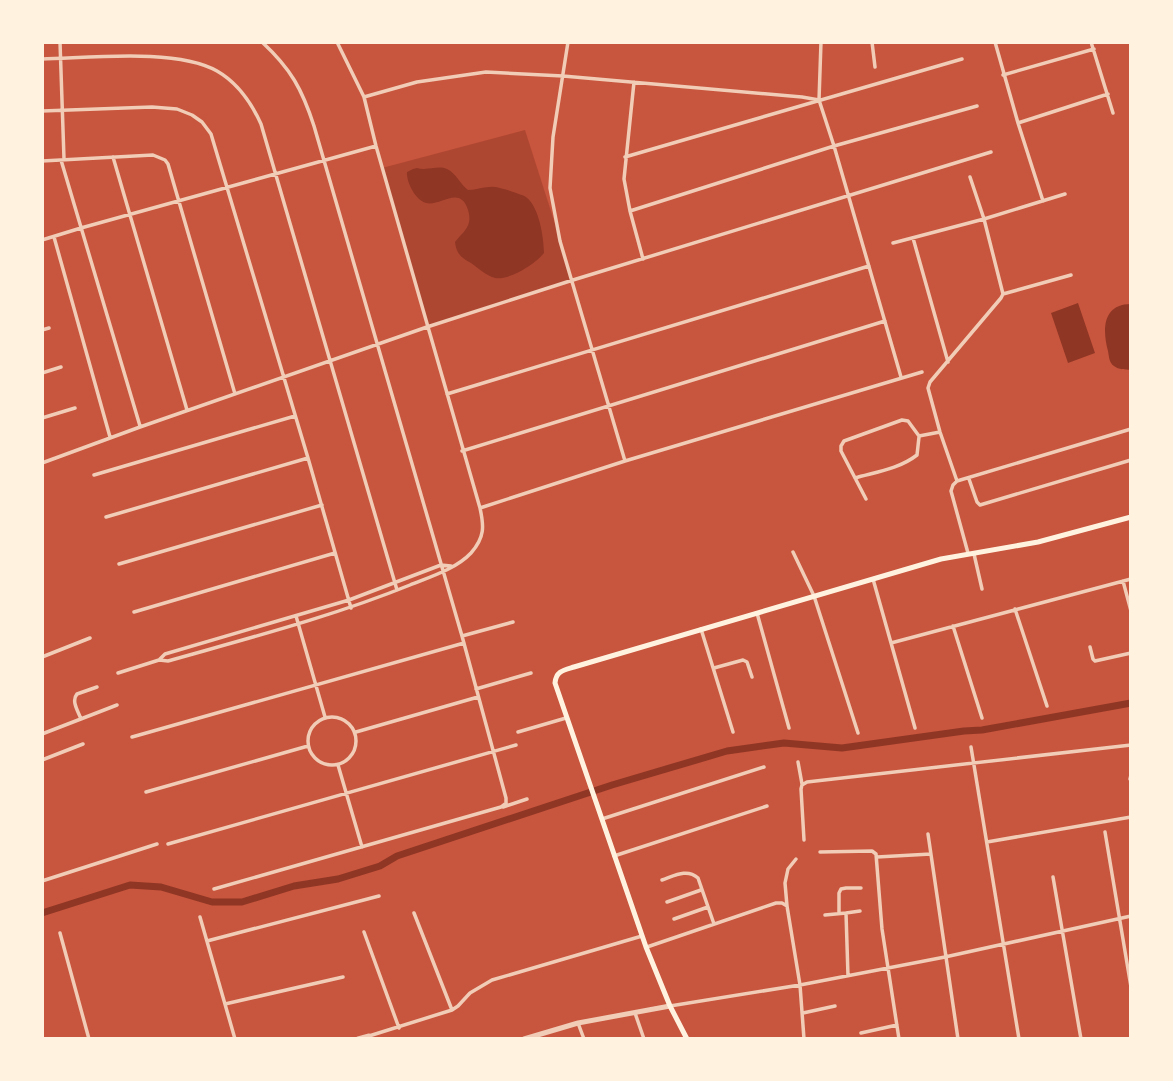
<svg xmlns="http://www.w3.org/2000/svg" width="1173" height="1081" font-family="Mulish,sans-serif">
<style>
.green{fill:#ae4732}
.water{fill:#8f3625}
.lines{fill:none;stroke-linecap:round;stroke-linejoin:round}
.canal{stroke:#8f3625;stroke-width:7}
.minor{stroke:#f1ccb7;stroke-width:3.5}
.tertiary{stroke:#f1ccb7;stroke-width:5}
.secondary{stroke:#fff3e0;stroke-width:5}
</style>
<rect width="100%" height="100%" fill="#c8553d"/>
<path class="green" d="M525 130 573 280 427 327 382 168Z"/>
<path class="water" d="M417 168C427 171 438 165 447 169 456 173 460 184 468 190 477 190 486 186 495 187 499 187 524 195 526 197 539 206 544 238 544 253 535 264 511 280 495 278 487 276 478 268 471 263 461 258 456 253 455 242 464 231 473 226 468 210 460 184 440 207 426 203 415 200 406 181 407 172L413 169Z
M1078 303 1095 353 1068 363 1051 313Z
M1131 304V370C1125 369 1119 370 1114 366 1109 363 1109 356 1108 351 1102 329 1103 304 1131 304Z"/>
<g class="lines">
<path class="canal" d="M42 913 130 885 161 887 212 902H242L294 886 338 879 380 866 397 856 612 785 727 751 784 743 842 748 964 731 982 730 1131 703"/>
<path class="minor" d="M60 42 64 159
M568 42 553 137 550 188 560 241 625 461
M821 42 819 100 834 146 901 377
M872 42 875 67
M995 42 1018 123 1043 201
M1091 42 1113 113
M42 59C90 58 176 48 217 71 238 83 251 102 261 124L397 590
M1003 75 1094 49
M634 82 624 179 630 211 643 259
M364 97 417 82 486 72 563 76 802 97 819 100
M42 111 152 107 177 109 192 115 202 122 211 134 308 458 351 608
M1018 123 1108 94
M113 157 187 410
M625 157 962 59
M61 160 140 426
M42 161 153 155 165 160 168 164 235 394
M630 211 834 146 977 106
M54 237 110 437
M913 238 948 362
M42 240 81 228 376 146
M893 243 984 219 1065 194
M1003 294 1071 275
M42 330 49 328
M42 373 61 367
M447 394 869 266
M42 418 75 408
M462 451 885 321
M42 463 140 427 427 327 573 280 991 152
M94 475 295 416
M855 478C876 472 899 469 917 455L919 437
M969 479 977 502 980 505 1131 460
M957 481 940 432 928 388 930 382 1001 298 1003 294 984 219 970 177
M866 499 841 451V446L844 441 902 420 908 421 919 436 940 432
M480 508 625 461 922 372
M106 517 308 458
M793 552 814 596 858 733
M968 553 951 491 953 485 957 481 1131 429
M974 554 982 589
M119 564 322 505
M873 579 915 728
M1123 581 1131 611
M1015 609 1047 706
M134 612 335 553
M757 613 789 728
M296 616 325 717
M953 626 982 718
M701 629 733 732
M462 636 513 622
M891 643 1131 579
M1090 647 1093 659 1095 661 1131 653
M42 657 90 638
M159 660 165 654 349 600 441 565 451 566
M714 668 743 660 747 662 752 677
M118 673 159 660 168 661C249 638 331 617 410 585 430 577 456 569 471 553 485 537 484 526 480 508L376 146 364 97 337 42
M476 689 531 673
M308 741a24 24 0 1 1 48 0a24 24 0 1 1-48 0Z
M81 719C78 711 71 701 77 694L97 687
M356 732 478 697
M518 732 566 718
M42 734 117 705
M132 737 464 643
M971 747 1019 1039
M42 760 83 744
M798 762 802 784
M338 765 362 847
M1130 779 1131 775
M146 792 308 746
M503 807 527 799
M602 819 764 767
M1105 832 1131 987
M928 834 958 1039
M804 840 801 789 802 785 807 782 1131 745
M987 842 1131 817
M168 844 516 745
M820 852 872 851 876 854 882 929 899 1039
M614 856 767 806
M877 857 931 854
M796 859 788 869 785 883 787 906 800 985 804 1039
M1053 877 1081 1039
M662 880C674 876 687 868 698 878L714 924
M42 881 157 844
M214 889 501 807 506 803V798L462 636 314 126C302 89 291 69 262 42
M667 902 701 890
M414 913 452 1010
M839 913V893L841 889 846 888H861
M846 913 860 911
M825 915 846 913 848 976
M200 917 235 1039
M674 919 708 907
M364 932 399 1028
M60 933 89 1039
M207 941 379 896
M647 947 776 903H782L787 906
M225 1004 343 977
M670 1006 800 985 945 957 1131 916
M635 1013 644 1039
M803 1013 835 1006
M578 1023 584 1039
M861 1033 897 1025
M369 1036 452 1010 458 1006 470 993 492 980 642 936"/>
<path class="tertiary" d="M358 1039 369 1036 370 1039
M524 1039 578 1023 670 1006"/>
<path class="secondary" d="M687 1039 670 1006 646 947 555 683C556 671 564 670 574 667L941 559 1038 542 1131 517"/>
</g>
<rect width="1173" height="1081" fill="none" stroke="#fff3e0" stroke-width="88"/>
</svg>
